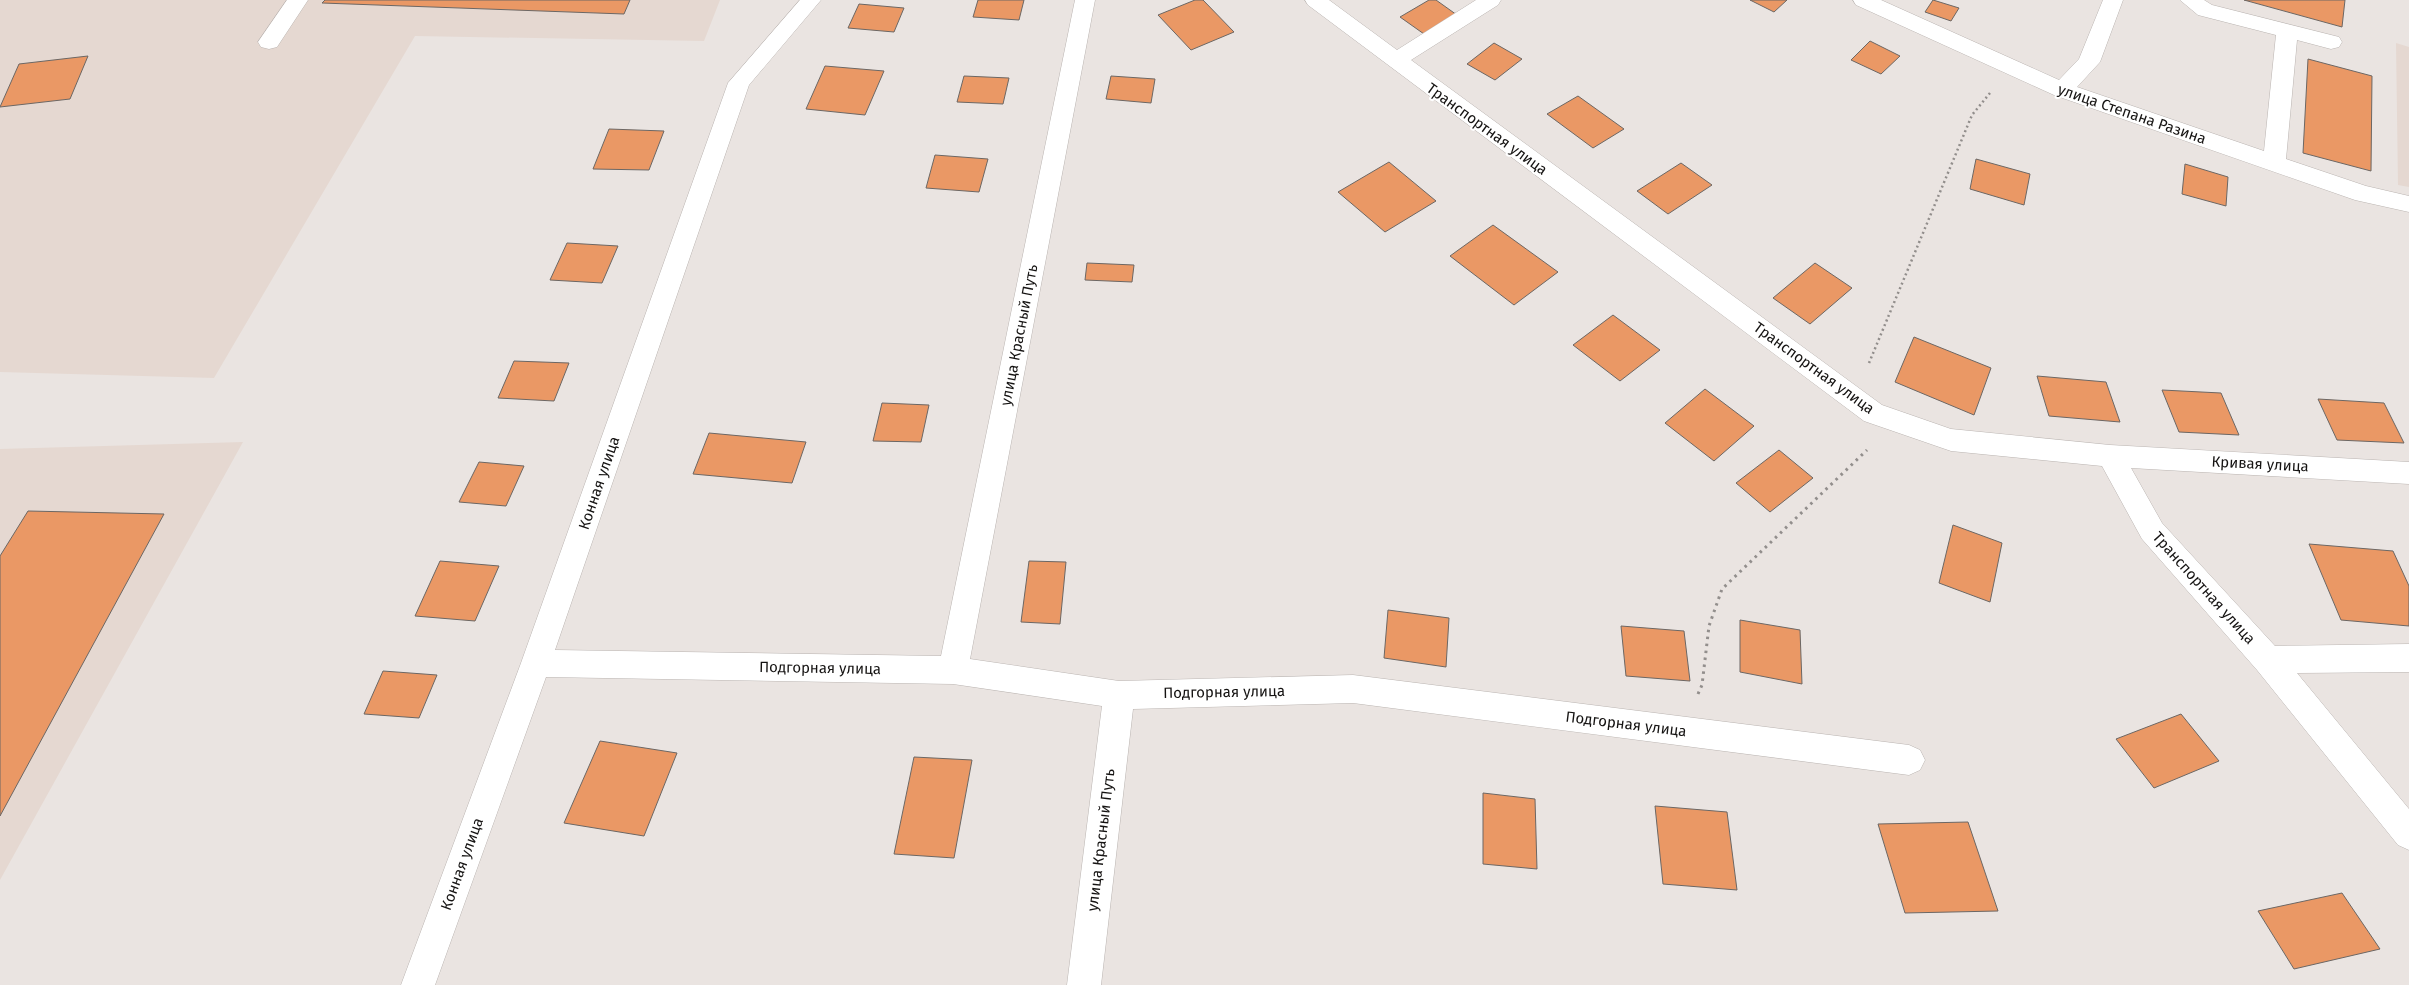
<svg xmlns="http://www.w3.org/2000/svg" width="2409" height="985" font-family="'Fira Sans',sans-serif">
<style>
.built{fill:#e5d8d1}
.building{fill:#ea9865;stroke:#6c6764}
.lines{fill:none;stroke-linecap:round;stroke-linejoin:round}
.minor-casing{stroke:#bab4b1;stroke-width:1}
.path-far1{stroke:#928e8c;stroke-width:2.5;stroke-dasharray:2 3;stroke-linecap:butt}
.path{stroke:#928e8c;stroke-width:3;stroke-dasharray:2.5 4.5;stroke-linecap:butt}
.minor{fill:#fff;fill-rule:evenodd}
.labels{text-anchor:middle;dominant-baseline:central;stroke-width:4;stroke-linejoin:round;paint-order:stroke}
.street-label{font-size:15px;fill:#151312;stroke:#fff}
</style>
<rect width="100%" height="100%" fill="#eae4e1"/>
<path class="built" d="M0 0H720L704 41 415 36 214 378 0 372Z
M2396 43 2409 47V187L2398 185Z
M243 442 0 880V449Z"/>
<path class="building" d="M325 0H630L624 14 322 3Z
M978 0H1024L1019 20 973 17Z
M1195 0H1203L1234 32 1191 50 1158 15Z
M1429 0H1436L1457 15 1424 34 1400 17Z
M1750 0H1787L1774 12Z
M1933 0 1959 8 1951 21 1925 12Z
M2244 0H2345L2342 27Z
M859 4 904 8 894 32 848 28Z
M1870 41 1900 56 1881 74 1851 60Z
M1494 43 1522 59 1495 80 1467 64Z
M88 56 70 99 0 107 19 64Z
M2308 59 2372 76 2371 171 2303 153Z
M825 66 884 71 865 115 806 109Z
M964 76 1009 78 1003 104 957 102Z
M1111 76 1155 79 1151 103 1106 99Z
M1578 96 1624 129 1593 148 1547 114Z
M609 129 664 131 649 170 593 169Z
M935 155 988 159 979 192 926 188Z
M1976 159 2030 174 2024 205 1970 189Z
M1389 162 1436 201 1385 232 1338 192Z
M1681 163 1712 185 1668 214 1637 191Z
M2185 164 2228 177 2226 206 2182 194Z
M1493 225 1558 272 1514 305 1450 256Z
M567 243 618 246 602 283 550 280Z
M1087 263 1134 265 1132 282 1085 280Z
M1815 263 1852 288 1810 324 1773 298Z
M1613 315 1660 350 1620 381 1573 345Z
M1914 337 1991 368 1974 415 1895 382Z
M514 361 569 363 554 401 498 398Z
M2037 376 2106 382 2120 422 2049 416Z
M1705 389 1754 426 1714 461 1665 423Z
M2162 390 2221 393 2239 435 2179 432Z
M2318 399 2384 403 2404 443 2337 440Z
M882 403 929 405 921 442 873 441Z
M709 433 806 442 792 483 693 474Z
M1779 450 1813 478 1770 512 1736 483Z
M479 462 524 466 506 506 459 502Z
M28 511 164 514 0 816V556Z
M1953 525 2002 543 1990 602 1939 583Z
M2309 544 2393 551 2409 586V626L2341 620Z
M440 561 499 566 475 621 415 616Z
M1029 561 1066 562 1060 624 1021 622Z
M1388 610 1449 618 1446 667 1384 658Z
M1740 620 1800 630 1802 684 1740 672Z
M1621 626 1684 631 1690 681 1626 676Z
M383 671 437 675 419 718 364 714Z
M2181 714 2219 761 2154 788 2116 739Z
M600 741 677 753 644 836 564 823Z
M914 757 972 760 954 858 894 854Z
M1483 793 1535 799 1537 869 1483 864Z
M1655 806 1727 812 1737 890 1663 884Z
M1968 822 1998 911 1905 913 1878 824Z
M2342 893 2380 949 2294 969 2258 911Z"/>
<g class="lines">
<defs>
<path id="minor" d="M287 0H308L277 47 269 49 261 47 258 42Z
M800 0H821L749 85 555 650 941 656 1075 0H1095L970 659 1119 681 1353 675 1909 745 1920 750 1925 760 1920 770 1909 775 1353 703 1133 709 1101 985H1067L1102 706 953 684 546 677 435 985H401L521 663 728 83Z
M1305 0H1329L1397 50 1476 0H1501L1498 5 1411 60 1882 405 1951 429 2110 445 2409 462V484L2131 468 2162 523 2275 646 2409 644V672L2297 673 2409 809V850L2398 845 2257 670 2142 539 2102 466 1951 451 1864 421 1308 5Z
M1853 0H1881L2059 80 2079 59 2103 0H2123L2100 62 2077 87 2264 151 2276 35 2198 15 2180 0H2204L2212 5 2339 37 2342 42 2339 47 2331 49 2297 40 2286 159 2366 186 2409 196V212L2355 200 2054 95 1856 5Z"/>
</defs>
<use href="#minor" class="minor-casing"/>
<path class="path-far1" d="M1869 363 1972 115 1990 93"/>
<path class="path" d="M1698 694 1702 685 1709 626 1722 589 1867 450"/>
<use href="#minor" class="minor"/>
</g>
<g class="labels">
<g class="street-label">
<text transform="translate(2132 114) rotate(19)">улица Степана Разина</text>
<text transform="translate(1487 129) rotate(36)">Транспортная улица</text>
<text transform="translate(1019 335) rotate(-79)">улица Красный Путь</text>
<text transform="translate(1814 368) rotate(36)">Транспортная улица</text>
<text transform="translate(2260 464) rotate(3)">Кривая улица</text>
<text transform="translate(599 483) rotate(-71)">Конная улица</text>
<text transform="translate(2204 588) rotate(48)">Транспортная улица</text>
<text transform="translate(820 668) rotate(1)">Подгорная улица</text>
<text transform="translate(1224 692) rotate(-1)">Подгорная улица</text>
<text transform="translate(1626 724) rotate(7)">Подгорная улица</text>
<text transform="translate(1101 840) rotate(-83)">улица Красный Путь</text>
<text transform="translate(462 864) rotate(-70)">Конная улица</text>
</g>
</g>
</svg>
